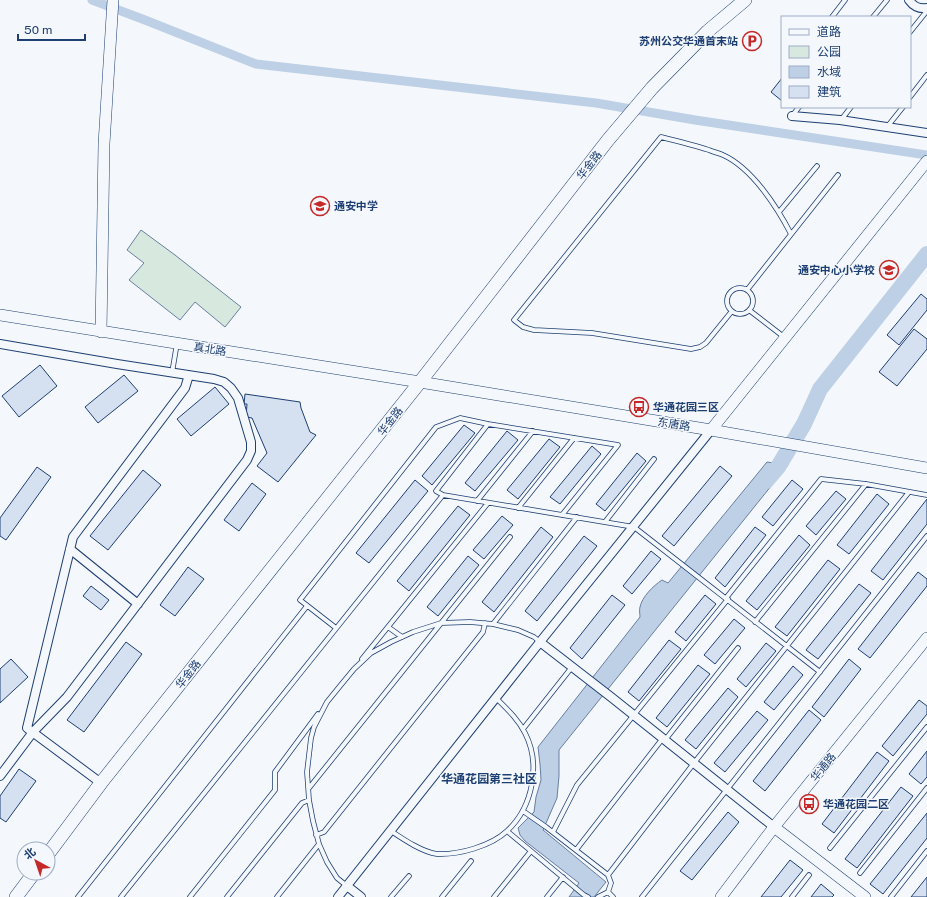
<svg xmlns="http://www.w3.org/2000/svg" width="927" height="897" font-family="'Public Sans','Noto Sans SC',sans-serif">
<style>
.green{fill:#d7e8df;stroke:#687fa3}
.water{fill:#bed0e5;stroke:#687fa3}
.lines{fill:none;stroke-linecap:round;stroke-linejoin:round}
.canal{stroke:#bed0e5;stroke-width:9}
.river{stroke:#bed0e5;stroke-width:16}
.building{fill:#d5e0f0;stroke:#1d3f73}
.lane-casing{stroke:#1d3f73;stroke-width:5.5}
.street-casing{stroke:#1d3f73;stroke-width:10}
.secondary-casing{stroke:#1d3f73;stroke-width:12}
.primary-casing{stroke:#1d3f73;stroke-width:14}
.lane{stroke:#f4f7fb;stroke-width:4}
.street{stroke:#f4f7fb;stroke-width:8}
.secondary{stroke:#f4f7fb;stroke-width:11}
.primary{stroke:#f4f7fb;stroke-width:13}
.labels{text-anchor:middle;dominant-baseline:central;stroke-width:3;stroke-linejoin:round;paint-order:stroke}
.poi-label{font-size:11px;font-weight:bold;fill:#1d3f73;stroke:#f4f7fb;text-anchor:start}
.street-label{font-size:11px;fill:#1d3f73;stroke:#f4f7fb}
.neighbourhood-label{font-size:12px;font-weight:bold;fill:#1d3f73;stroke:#f4f7fb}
</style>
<rect width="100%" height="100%" fill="#f4f7fb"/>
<path class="green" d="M141 230 175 255 241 307 225 327 195 302 180 320 129 280 144 263 127 250Z"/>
<path class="water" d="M767 462 788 465 559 750V776L557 798 543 830 606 882 594 897H569L579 883 525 841 520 835 518 828 534 812 536 797 541 780 540 764 538 747 640 617C640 614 639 610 640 607 642 597 653 586 662 580L668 583Z"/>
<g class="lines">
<path class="canal" d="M92 0 145 20 256 64 596 103 695 120 927 155"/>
<path class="river" d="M766 481 778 467 804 424 820 389 927 254"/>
</g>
<path class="building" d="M782 78V101L771 92Z
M921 294 927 299V310L899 345 887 335Z
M914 329 927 339V349L897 386 879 372Z
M40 365 57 386 19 417 2 396Z
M124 375 138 391 98 423 85 407Z
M215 387 229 404 191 436 177 419Z
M245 394 300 402 301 408 310 432 316 435 278 482 257 466 267 453 252 418 246 417 247 404H244Z
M464 425 475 433 432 485 422 476Z
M507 431 518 440 475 491 465 483Z
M549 439 560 447 518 499 507 490Z
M592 446 601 454 560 504 550 497Z
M637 453 646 461 605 511 596 504Z
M720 466 732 476 674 546 662 536Z
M37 467 51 477 6 540 0 536V518Z
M143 470 161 485 108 550 90 536Z
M415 480 428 491 369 563 356 553Z
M792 480 803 489 773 526 762 517Z
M252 483 266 494 239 531 224 520Z
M836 491 846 499 816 535 806 526Z
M877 494 889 504 849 554 837 545Z
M927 499V524L883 580 871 571Z
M458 506 470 515 409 591 397 581Z
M502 516 513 525 484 559 473 550Z
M541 527 553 537 494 612 482 602Z
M755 527 766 535 725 587 715 578Z
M799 535 810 545 757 610 746 601Z
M584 536 597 546 537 621 525 611Z
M651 551 661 559 632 594 623 586Z
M468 556 479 565 438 616 427 607Z
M828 560 840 569 787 636 775 627Z
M188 567 204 579 175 616 160 605Z
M918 572 927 579V586L870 658 858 649Z
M859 584 871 593 818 659 806 650Z
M91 586 109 600 101 610 83 596Z
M612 595 625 605 582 659 570 648Z
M705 595 716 604 686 641 675 632Z
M734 619 745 628 715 664 704 655Z
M669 640 681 649 639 701 628 692Z
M126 642 142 654 84 732 67 720Z
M766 643 776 651 746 687 737 679Z
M11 659 28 677 0 703V669Z
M849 659 861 669 824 717 812 707Z
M698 665 710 674 667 727 656 718Z
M793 666 803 675 774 710 764 702Z
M728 688 738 697 696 749 685 740Z
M919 700 927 706V714L893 756 882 746Z
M809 710 821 720 765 791 753 781Z
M757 711 768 720 725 772 714 763Z
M927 751V777L921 784 909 774Z
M877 752 889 761 834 833 822 824Z
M19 769 36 781 6 822 0 818V796Z
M901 787 913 796 857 868 845 859Z
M728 812 739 822 692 880 680 871Z
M927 813V838L883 894 870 884Z
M790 860 803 870 781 897H761Z
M927 877V897H911Z
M821 884 834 895 832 897H811Z"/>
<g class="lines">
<defs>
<path id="lane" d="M832 17 845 0
M873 17 887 0
M910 32 926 12 927 9
M910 97 927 75
M792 116 799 107
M841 120 851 107
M887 127 903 107
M779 212 817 166
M727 301a13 13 0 1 1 26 0a13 13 0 1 1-26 0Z
M747 290 838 175
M749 310 784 337
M732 311 706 343 700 347 691 349 592 333 534 330 523 327 514 320 661 137C677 141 693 145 709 150 713 152 719 153 723 155 752 168 777 207 791 234
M172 373 177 343
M488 424 436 491 443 495 634 527 820 672
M477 501 533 431
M518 508 574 438
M605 522 654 459
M726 598 821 479 866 484 927 495
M755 622 866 484
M493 624 577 517
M388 627 402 637
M336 628 300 600 436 427 460 418 488 424 618 445 562 515
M362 659 488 503
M523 729 572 667
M665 740 738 648
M309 788 510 537
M523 811 546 827 608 875 611 883 608 892 598 897
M391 831C403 839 422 852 437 854 459 855 491 846 507 831 533 807 541 764 525 733 518 719 507 709 496 698
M507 831 584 895 588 897
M553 832 577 785 728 599
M316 835 324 832 483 632 485 623
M830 848 927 727
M576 850 663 738
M860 873 927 788
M608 875 694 763 909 492
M347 886 337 878 327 862 319 844 313 821 309 800 307 772 311 738 314 727 327 702 340 686 354 669 371 653 391 642 413 632 441 623 470 622 493 624 518 630 534 637 540 642
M608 892 613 897
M78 897 307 606
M121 897 443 495
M190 897 275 790V772L318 714
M227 897 302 803 309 800
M277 897 319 844
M391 897 409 876
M442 897 471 861
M494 897 531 851
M547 897 563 877
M642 897 927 536
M792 897 809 875
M891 897 927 851"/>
<path id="street" d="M909 0C914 7 919 9 927 8
M792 116 840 120 927 133
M0 344 117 364 214 379 224 382 231 388 238 398 251 442V451L247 460 67 697 33 732 0 776
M70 549 138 604
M540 642 611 697 774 827
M101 783 27 728 73 537 185 388 189 375
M347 886 361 897
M338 897 540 642 711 430"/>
<path id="secondary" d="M0 315 420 382 711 430 927 468
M101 332 104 144 113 0
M711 430 927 161
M774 827 865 897
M721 897 774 827 927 638"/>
<path id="primary" d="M48 854 101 783 420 382 608 140 652 88 708 31 745 0
M16 897 34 873"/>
</defs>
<use href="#lane" class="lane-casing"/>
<use href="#street" class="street-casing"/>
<use href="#secondary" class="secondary-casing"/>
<use href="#primary" class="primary-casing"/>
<use href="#lane" class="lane"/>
<use href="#street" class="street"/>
<use href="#secondary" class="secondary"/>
<use href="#primary" class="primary"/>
</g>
<defs>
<symbol id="parking-ring" viewBox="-11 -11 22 22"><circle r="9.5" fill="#f4f7fb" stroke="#c62828" stroke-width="1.5"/><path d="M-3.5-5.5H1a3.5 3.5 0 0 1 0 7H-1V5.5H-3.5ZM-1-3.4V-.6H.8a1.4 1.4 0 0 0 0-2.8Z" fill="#c62828"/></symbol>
<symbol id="school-ring" viewBox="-11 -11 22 22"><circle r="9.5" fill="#f4f7fb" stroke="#c62828" stroke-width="1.5"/><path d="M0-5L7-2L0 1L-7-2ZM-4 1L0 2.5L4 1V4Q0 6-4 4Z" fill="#c62828"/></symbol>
<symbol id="bus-ring" viewBox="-11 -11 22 22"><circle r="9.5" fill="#f4f7fb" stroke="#c62828" stroke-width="1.5"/><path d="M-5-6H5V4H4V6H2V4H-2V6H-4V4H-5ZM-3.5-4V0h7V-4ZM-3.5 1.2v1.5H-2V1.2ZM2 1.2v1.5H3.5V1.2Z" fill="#c62828"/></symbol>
</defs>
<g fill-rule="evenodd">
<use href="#parking-ring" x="741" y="30" width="22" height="22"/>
<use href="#school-ring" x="309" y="195" width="22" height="22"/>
<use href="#school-ring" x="878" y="259" width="22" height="22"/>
<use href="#bus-ring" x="628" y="396" width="22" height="22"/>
<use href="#bus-ring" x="798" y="793" width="22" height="22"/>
</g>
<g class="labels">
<g class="poi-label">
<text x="738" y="41" text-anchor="end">苏州公交华通首末站</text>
<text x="334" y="206">通安中学</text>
<text x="875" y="270" text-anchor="end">通安中心小学校</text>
<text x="653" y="407">华通花园三区</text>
<text x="823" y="804">华通花园二区</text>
</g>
<g class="street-label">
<text transform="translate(589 165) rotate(-52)">华金路</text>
<text transform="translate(210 349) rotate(9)">真北路</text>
<text transform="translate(390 421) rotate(-52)">华金路</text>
<text transform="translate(674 424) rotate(9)">东唐路</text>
<text transform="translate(188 674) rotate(-52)">华金路</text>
<text transform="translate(823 767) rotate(-51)">华通路</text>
</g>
<g class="neighbourhood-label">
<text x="489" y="779">华通花园第三社区</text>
</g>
</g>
<rect x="781" y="16" width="130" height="92" fill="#f4f7fb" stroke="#9eadc5"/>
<rect x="789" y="29" width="20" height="6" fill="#f4f7fb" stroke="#9eadc5"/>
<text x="817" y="36" font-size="12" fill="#1d3f73">道路</text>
<rect x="789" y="46" width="20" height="12" fill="#d7e8df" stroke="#9eadc5"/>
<text x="817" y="56" font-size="12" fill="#1d3f73">公园</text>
<rect x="789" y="66" width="20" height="12" fill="#bed0e5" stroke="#9eadc5"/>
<text x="817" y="76" font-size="12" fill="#1d3f73">水域</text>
<rect x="789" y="86" width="20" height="12" fill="#d5e0f0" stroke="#9eadc5"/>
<text x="817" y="96" font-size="12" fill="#1d3f73">建筑</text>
<g transform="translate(36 861) rotate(320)"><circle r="19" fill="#f4f7fb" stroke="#9eadc5"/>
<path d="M0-3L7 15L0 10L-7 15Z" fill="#c62828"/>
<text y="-6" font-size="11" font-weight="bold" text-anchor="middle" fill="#1d3f73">北</text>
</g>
<path d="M18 34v6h67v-6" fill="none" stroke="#1d3f73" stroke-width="2"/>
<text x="24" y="34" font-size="12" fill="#1d3f73" stroke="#f4f7fb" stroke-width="3" paint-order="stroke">50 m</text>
</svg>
